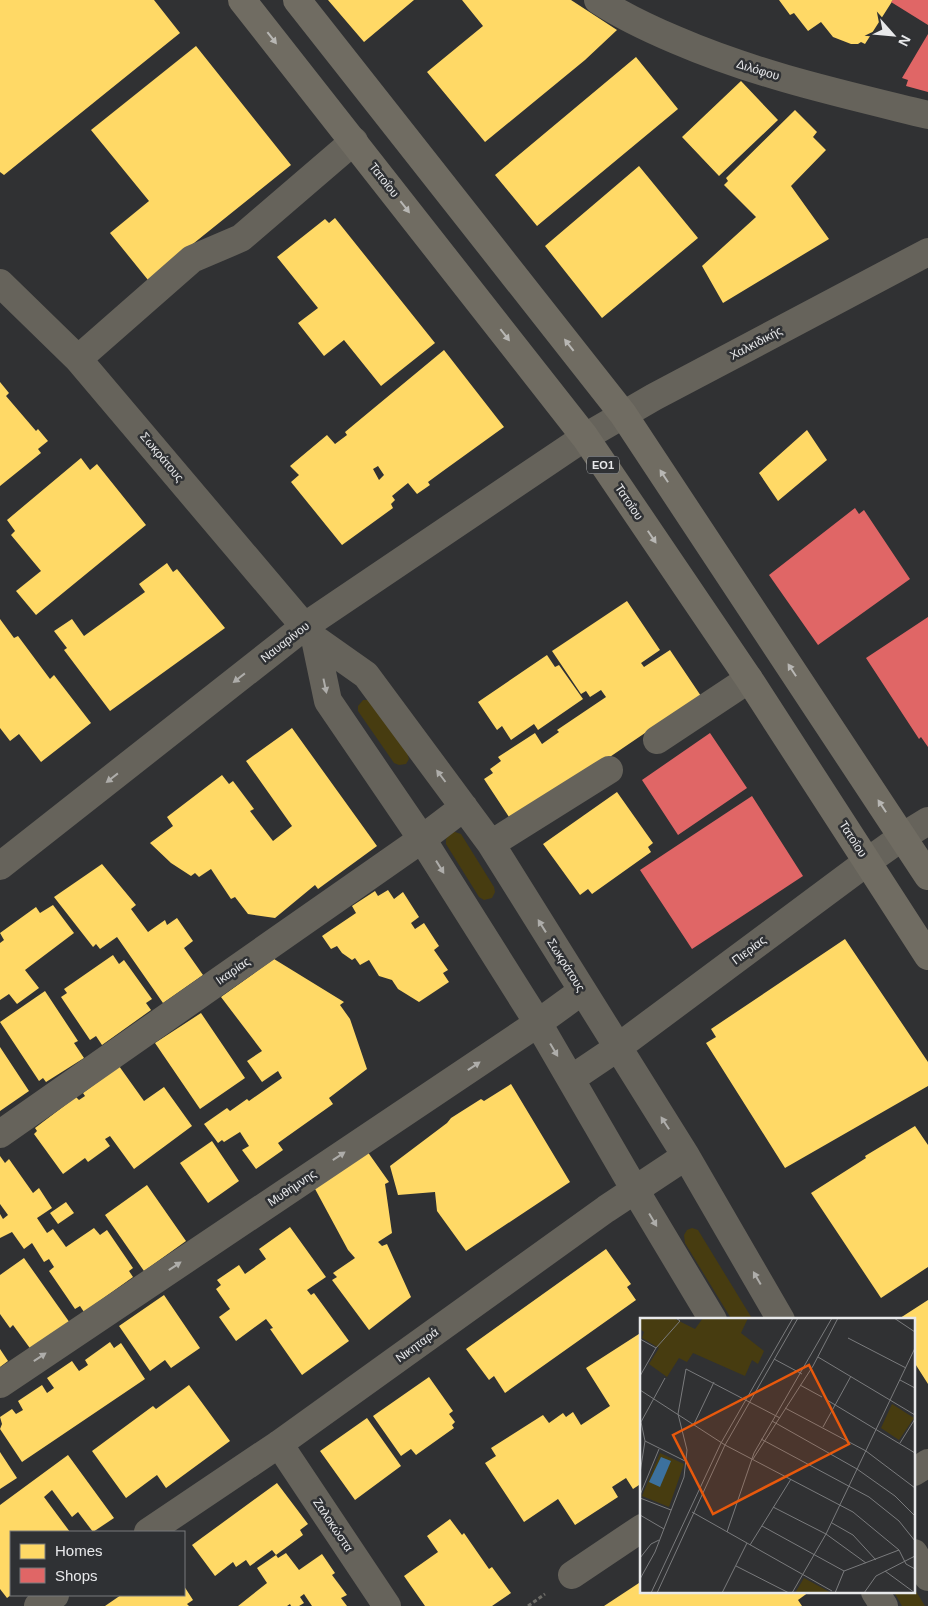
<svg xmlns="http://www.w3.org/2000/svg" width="928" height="1606" font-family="Helvetica,sans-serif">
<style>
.green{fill:#473c10}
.homes{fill:#ffd966;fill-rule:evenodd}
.shops{fill:#e06666}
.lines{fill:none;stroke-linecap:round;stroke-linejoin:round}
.path{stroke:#6d6c67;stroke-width:3;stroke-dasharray:4 2.5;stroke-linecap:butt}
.minor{stroke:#66635b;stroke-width:28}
.major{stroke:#706c62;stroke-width:28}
.oneway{fill:#b8b7b4}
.oneway2{fill:#aeadaa}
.labels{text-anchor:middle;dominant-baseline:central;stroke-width:5;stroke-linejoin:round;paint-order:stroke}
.shield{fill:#2f3134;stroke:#b0b2b4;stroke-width:1}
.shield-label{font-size:11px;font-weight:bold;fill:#e8e9eb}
.street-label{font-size:12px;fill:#e8e9eb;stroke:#2f3134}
.inset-road{fill:none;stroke:#7a7b7d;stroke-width:1}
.view{fill:#e8590c;fill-opacity:0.15;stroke:#e8590c;stroke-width:2.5}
.inset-edge{fill:none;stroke:#e8e9eb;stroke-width:2.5}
</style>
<rect width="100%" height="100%" fill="#303133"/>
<path class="green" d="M363 700H369L407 753 409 759 406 764 399 765 394 763 358 711V706Z
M452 832H455L461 834 494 887 495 892 492 898 484 900 479 897 446 844V839Z
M692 1228 698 1230 753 1320H732L685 1243 684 1235 687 1230Z
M914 1588 925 1606H902L894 1592H914Z"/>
<path class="homes" d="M0 0H154L180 33 4 175 0 172Z
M328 0H414L364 42Z
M462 0H571L617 30 585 60 485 142 427 72 483 26Z
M779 0H893L865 44 861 42 858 44H851L833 37 821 22 808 31 794 13 790 15Z
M196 46 291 165 148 280 110 233 149 201 91 130Z
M636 57 678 109 537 226 495 175Z
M741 81 778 120 719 176 682 137Z
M795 110 817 132 813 137 826 150 791 186 829 239 723 303 702 266 756 217 724 185 728 181 726 178Z
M639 166 698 238 602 318 545 246Z
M335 218 435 343 381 386 344 340 324 356 298 323 318 308 277 257 325 219 329 223Z
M444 350 504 427 443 471 428 482 430 485 417 494 408 483 392 496 395 500 391 504 393 508 342 545 291 482 299 475 290 466 327 435 335 444 347 435 345 432ZM378 466 384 475 379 480 373 469Z
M0 382 9 393 6 396 36 431 38 429 48 441 38 449 41 453 0 486Z
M807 430 827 460 778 501 759 473Z
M81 458 90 470 97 464 146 525 36 615 16 591 41 571 11 535 15 531 7 520Z
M167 563 173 572 177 569 225 628 110 711 64 650 67 648 54 631 72 619 84 636 145 592 139 584Z
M627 601 660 650 641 663 644 667 670 650 703 699 648 736 645 733 573 782 511 820 484 779 493 773 490 769 501 761 498 757 535 733 542 744 559 732 557 730 606 697 601 690 590 697 586 691 581 694 552 651Z
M0 619 14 638 18 636 50 679 54 675 91 723 41 762 19 734 10 741 0 728Z
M547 655 555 667 559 665 583 699 538 730 534 724 511 740 502 726 497 730 478 702Z
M292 728 377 846 318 889 315 885 275 918 248 914 235 897 231 899 211 869 199 877 195 873 191 876 171 863 150 843 173 826 167 817 222 775 229 784 233 781 254 809 250 811 273 841 292 826 246 761Z
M617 792 653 843 648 847 651 852 592 894 588 889 580 895 543 844Z
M102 864 136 905 131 909 148 932 165 920 167 925 177 918 193 941 184 948 203 975 163 1003 117 937 100 949 96 944 93 947 54 897Z
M388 890 394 899 403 892 419 917 411 923 415 929 424 923 439 946 434 950 448 970 443 973 449 982 419 1002 398 989 392 980 379 976 369 960 360 965 355 958 352 960 342 953 337 946 331 949 322 936 356 913 352 906 375 891 378 896Z
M53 905 74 933 25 970 39 988 17 1004 9 994 0 1000V943L4 940 0 933 36 907 40 913Z
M845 939 928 1062V1086L785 1168 706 1043 716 1037 711 1029Z
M113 955 119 964 124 960 152 999 146 1003 151 1010 102 1045 96 1036 90 1040 61 997 67 993 64 989Z
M274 959 344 1002 340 1005 350 1019 367 1069 329 1098 333 1104 278 1143 283 1150 256 1169 242 1150 249 1146 240 1132 224 1142 222 1140 218 1143 204 1124 227 1108 230 1111 247 1099 249 1101 282 1078 278 1071 262 1082 247 1061 262 1051 221 997Z
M45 991 78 1041 74 1043 84 1058 46 1082 43 1078 39 1081 0 1022Z
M201 1013 245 1078 200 1109 155 1043Z
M0 1047 29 1091 0 1111Z
M119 1066 144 1101 164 1087 192 1126 134 1169 110 1136 105 1139 110 1146 88 1162 85 1158 63 1174 34 1134 37 1131 35 1128 76 1097 79 1100 85 1096 83 1093Z
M511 1084 570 1182 466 1251 437 1211 435 1192 398 1195 390 1166 447 1123 451 1118 481 1099 484 1101Z
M915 1126 928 1145V1267L881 1298 811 1193 866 1158 865 1156Z
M212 1141 239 1181 208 1203 180 1163Z
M367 1151 389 1182 385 1184 392 1233 378 1242 382 1246 387 1244 411 1297 369 1330 332 1280 337 1277 333 1273 355 1258 348 1250 314 1187Z
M0 1156 5 1163 9 1159 33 1193 39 1188 52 1208 37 1218 47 1233 53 1229 66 1247 94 1228 100 1235 107 1230 133 1268 129 1271 133 1277 84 1312 80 1306 75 1309 49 1271 54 1267 49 1259 44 1262 32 1243 24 1249 12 1232 0 1238V1214L3 1219 8 1215 0 1204Z
M147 1185 186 1241 144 1271 105 1215Z
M66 1202 74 1213 58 1224 50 1213Z
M290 1227 326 1277 307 1290 311 1295 314 1293 349 1341 302 1375 270 1329 273 1328 266 1319 236 1341 219 1317 230 1309 216 1289 221 1285 217 1280 239 1265 245 1274 266 1259 259 1249Z
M606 1249 631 1284 627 1287 636 1300 505 1393 494 1376 489 1380 466 1349Z
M24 1258 70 1323 32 1351 13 1325 10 1328 0 1314V1275Z
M164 1295 200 1348 171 1368 165 1360 150 1371 119 1326Z
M928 1300V1384L914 1362V1320H897Z
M642 1332V1483L633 1489 626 1478 612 1487 618 1497 575 1525 558 1499 524 1522 485 1463 496 1456 491 1448 543 1415 549 1423 563 1413 566 1417 573 1412 581 1425 610 1406 586 1368Z
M110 1342 114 1348 121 1343 145 1379 22 1462 0 1429 2 1424 0 1417 12 1409 16 1414 23 1410 18 1401 42 1385 47 1393 54 1388 47 1378 72 1361 79 1371 88 1365 85 1360Z
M0 1349 8 1361 0 1367Z
M429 1377 453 1411 449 1414 455 1422 452 1425 454 1428 416 1455 411 1449 401 1456 373 1416Z
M189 1385 230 1441 166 1488 157 1475 126 1498 92 1451 153 1406 156 1409Z
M367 1418 401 1466 355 1500 320 1451Z
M0 1452 17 1478 0 1489Z
M68 1455 114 1518 93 1532 78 1512 72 1517 52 1490 44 1497 70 1532H11V1595L7 1598 0 1589V1505Z
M277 1483 308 1524 300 1530 303 1535 276 1555 278 1558 286 1553 299 1570 322 1554 335 1573 332 1575 347 1595 341 1598 347 1606H312L304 1594 300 1597 304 1603 299 1606H291L290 1604 287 1606H238L267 1583 257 1568 276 1555 272 1550 250 1566 246 1560 236 1567 233 1562 215 1576 192 1545Z
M450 1519 462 1535 464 1533 489 1569 492 1567 511 1593 492 1606H425L404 1576 438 1552 427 1536Z
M642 1581V1592H809L798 1600 802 1606H604Z
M184 1586 193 1600 187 1604 189 1606H105L121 1595H184Z"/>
<path class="shops" d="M893 0H928V25L891 2Z
M928 34V92L906 86 908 80 902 78Z
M855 508 859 514 864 510 910 579 818 645 769 575Z
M928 617V747L921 737 919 739 866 658Z
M710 733 747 788 678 835 642 780Z
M752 796 803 876 692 949 640 870Z"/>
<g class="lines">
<path class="path" d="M528 1606 545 1594"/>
<path class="minor" d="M598 0C622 16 650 29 676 40 757 75 843 94 928 115
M0 283 78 359 315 639 366 675 491 844 686 1156 781 1320
M78 359 192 259 241 238 354 141
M315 639 328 701 422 839 538 1023 635 1190 713 1320
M657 740 749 679
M491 844 609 770
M0 866 305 626 585 437 654 397 928 252
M571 1079 617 1048 867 862 902 837 928 821
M0 1134 422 839 464 807
M0 1384 538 1023 582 991
M279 1444 387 1606
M914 1472 928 1463
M148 1532 279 1444 606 1209 686 1156
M914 1553 928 1577
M572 1575 642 1528
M875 1592 884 1606
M38 1606 55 1595"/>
<path class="major" d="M242 0 585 437 749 679 928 956
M297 0 623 414 928 876"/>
</g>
<defs><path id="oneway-solid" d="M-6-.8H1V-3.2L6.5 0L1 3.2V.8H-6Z" transform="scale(1.25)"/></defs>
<g class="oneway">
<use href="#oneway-solid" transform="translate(272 38) rotate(52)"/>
<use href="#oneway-solid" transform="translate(405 207) rotate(52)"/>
<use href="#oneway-solid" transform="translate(505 335) rotate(52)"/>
<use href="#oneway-solid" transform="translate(569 345) rotate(-128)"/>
<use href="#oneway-solid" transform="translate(664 476) rotate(-123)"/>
<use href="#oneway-solid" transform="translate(652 537) rotate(56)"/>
<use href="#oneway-solid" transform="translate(792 670) rotate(-123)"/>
<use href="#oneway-solid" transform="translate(882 806) rotate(-123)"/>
</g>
<g class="oneway2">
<use href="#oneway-solid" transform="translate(239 678) rotate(142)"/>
<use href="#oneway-solid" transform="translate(325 686) rotate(78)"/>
<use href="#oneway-solid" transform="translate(441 776) rotate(-127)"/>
<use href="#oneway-solid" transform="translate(112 778) rotate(142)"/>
<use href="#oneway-solid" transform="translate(440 867) rotate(58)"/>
<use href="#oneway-solid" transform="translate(542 926) rotate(-122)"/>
<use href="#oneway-solid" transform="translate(554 1050) rotate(59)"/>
<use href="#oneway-solid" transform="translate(474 1066) rotate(-34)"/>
<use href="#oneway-solid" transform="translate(665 1123) rotate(-123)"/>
<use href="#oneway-solid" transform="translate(339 1156) rotate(-34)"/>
<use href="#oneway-solid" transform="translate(653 1220) rotate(59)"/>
<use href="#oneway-solid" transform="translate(175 1266) rotate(-34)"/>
<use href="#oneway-solid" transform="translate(757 1278) rotate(-120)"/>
<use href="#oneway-solid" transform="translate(40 1357) rotate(-34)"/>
</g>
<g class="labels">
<rect class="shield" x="587" y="456.5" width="32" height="17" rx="4"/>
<g class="shield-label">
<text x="603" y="465">ΕΟ1</text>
</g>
<g class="street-label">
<text transform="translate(758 70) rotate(17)">Διλόφου</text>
<text transform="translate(384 180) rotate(52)">Τατοΐου</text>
<text transform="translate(756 343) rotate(-28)">Χαλκιδικής</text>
<text transform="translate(162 457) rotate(50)">Σωκράτους</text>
<text transform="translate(629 502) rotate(56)">Τατοΐου</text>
<text transform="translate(285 642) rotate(-38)">Ναυαρίνου</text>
<text transform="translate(853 839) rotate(57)">Τατοΐου</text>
<text transform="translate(749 950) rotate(-37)">Πιερίας</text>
<text transform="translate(566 965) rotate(58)">Σωκράτους</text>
<text transform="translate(233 971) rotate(-35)">Ικαρίας</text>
<text transform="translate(292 1188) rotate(-34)">Μυθήμνης</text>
<text transform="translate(417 1345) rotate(-36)">Νικηταρά</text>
<text transform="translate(333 1525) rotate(56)">Ζαλοκώστα</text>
</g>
</g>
<g transform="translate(640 1318)">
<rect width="275" height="275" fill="#303133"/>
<path d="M0 0H33L55 11 63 0H108L101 15 124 33 118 46 112 42 105 58 53 35 47 44 39 40 27 59 9 46 19 30 2 20 4 14 0 11ZM252 86 274 100 259 122 241 110ZM20 135 44 146 29 189 2 178ZM164 260 186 272 191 275H155Z" fill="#473c10"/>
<path d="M21 139 31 143 20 169 9 164Z" fill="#3c719e"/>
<path class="inset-road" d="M254 0 275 14M208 20 266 50M0 21 16 30M178 39 275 97M134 41 162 56M0 58 16 30 40 3 36 0M260 62 275 70M160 67 182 79M0 72 85 127 213 194 259 232 266 246 275 251M187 82 275 135M145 90 226 133 275 170M132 103 217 151 255 178 275 198M54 106 74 64M183 109 211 58M121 121 229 179 259 203 275 223M5 123 47 144M260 125 275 101M113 141 173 48 198 0M0 155 5 123 1 104 25 60M0 177 19 131M0 180 31 192M133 189 186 216 226 245M52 194 192 273M0 197 24 211M192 205 213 217 236 242M122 208 204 253M87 214 114 135 192 0M110 227 151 161M0 240 11 226 19 222M96 248 149 275M245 253 275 275M0 261 15 234 44 159 47 132 38 96 46 51 140 100M11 275 81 125 153 0M17 275 85 127 158 0M82 275 107 225M152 275 186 216 275 30M195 275 204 253 259 232M224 275 236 258 275 238"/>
<path class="view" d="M169 47 209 126 73 196 33 117Z"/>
<rect width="275" height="275" class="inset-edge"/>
</g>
<rect x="10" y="1531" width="175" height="65" fill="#2f3134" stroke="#797b7d"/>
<rect x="20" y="1544" width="25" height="15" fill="#ffd966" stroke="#797b7d"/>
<text x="55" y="1556" font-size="15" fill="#e8e9eb">Homes</text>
<rect x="20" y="1568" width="25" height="15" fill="#e06666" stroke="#797b7d"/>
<text x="55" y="1581" font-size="15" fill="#e8e9eb">Shops</text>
<g transform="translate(893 35) rotate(117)" stroke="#2f3134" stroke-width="4" paint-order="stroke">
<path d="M0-4L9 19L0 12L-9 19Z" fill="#e8e9eb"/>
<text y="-8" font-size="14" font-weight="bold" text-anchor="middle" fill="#e8e9eb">N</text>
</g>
</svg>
